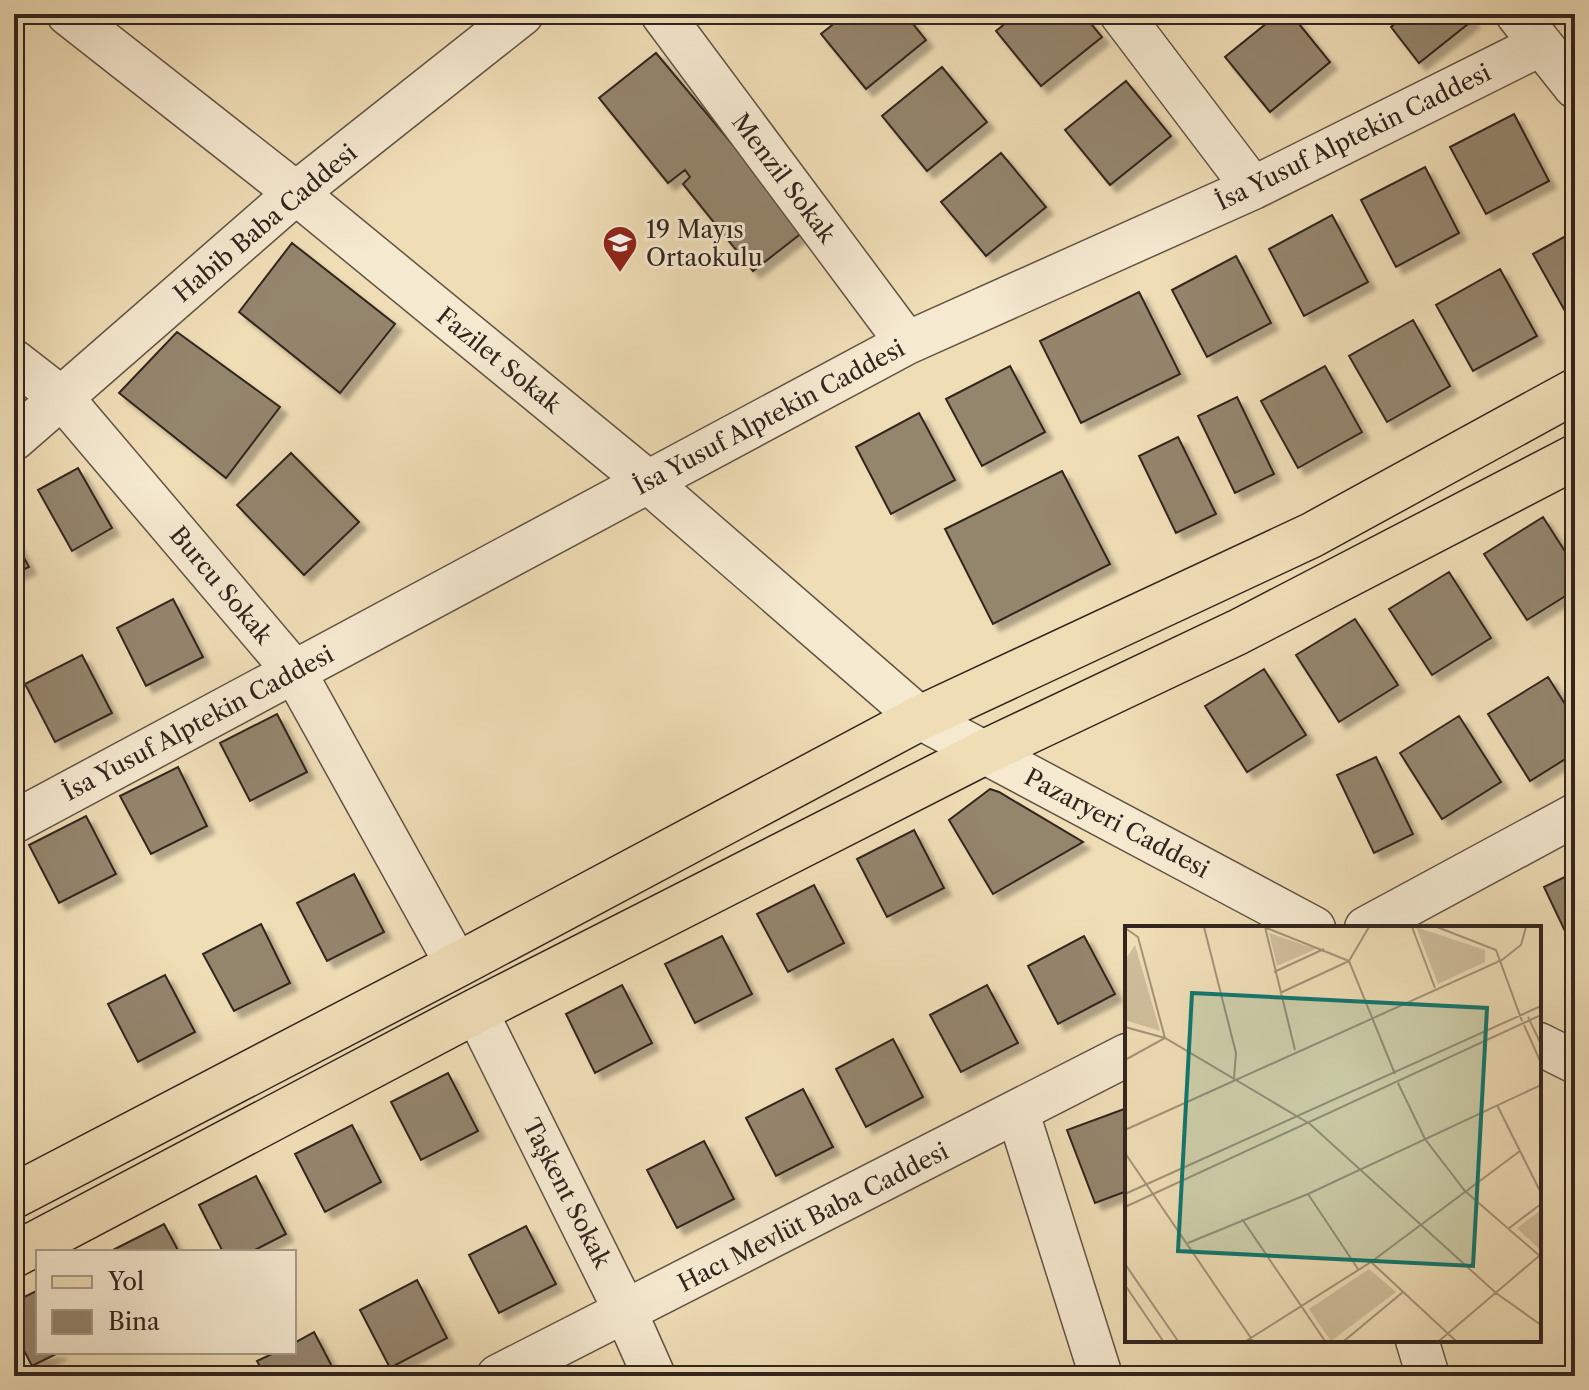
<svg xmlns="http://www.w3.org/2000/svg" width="1589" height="1390" font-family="'Libre Caslon Text',serif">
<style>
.building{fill:#94856d;stroke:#31251e;stroke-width:2;filter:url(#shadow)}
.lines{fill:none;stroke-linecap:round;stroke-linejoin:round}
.minor-casing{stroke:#605344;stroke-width:45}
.major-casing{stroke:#31251e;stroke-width:47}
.minor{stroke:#f5e9d0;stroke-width:42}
.major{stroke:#efddb6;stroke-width:44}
.labels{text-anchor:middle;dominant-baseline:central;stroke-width:6;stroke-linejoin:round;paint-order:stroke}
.street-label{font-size:24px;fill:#31251e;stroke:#f5e9d0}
.poi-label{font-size:24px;fill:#31251e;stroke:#f5e9d0;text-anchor:start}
.inset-road{fill:none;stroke:#a39379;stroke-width:2}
.view{fill:#0f766e;fill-opacity:0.15;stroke:#0f766e;stroke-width:4}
.inset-edge{fill:none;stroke:#31251e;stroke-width:4}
</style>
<defs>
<filter id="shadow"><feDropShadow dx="7" dy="7" stdDeviation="2" flood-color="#0004"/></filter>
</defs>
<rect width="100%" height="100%" fill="#efddb6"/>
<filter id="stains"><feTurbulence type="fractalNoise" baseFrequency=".0025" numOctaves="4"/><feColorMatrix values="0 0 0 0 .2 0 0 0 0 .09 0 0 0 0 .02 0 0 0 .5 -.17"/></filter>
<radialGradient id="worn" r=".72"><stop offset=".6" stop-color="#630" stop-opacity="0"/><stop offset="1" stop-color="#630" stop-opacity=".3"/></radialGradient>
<path class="building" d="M846 14H905L926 40 866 89 821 34Z
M1017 14H1083L1102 37 1041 86 996 31Z
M1278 14H1291L1330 62 1270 112 1225 57Z
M1406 14H1468L1473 20 1419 63 1391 27Z
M656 53 733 145 742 137 812 225 753 271 683 184 690 177 685 170 668 183 599 98Z
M942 67 987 122 927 171 882 116Z
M1126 81 1171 136 1110 185 1065 130Z
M1514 114 1549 181 1486 214 1450 147Z
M1001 153 1046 207 986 256 941 202Z
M1425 167 1459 233 1396 267 1361 200Z
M1332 215 1368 282 1304 316 1269 249Z
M1575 231V318L1570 320 1533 254Z
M292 243 395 324 340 393 239 312Z
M1236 256 1271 323 1207 357 1172 290Z
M1500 269 1537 336 1473 371 1436 305Z
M1139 292 1180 374 1081 423 1040 341Z
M1413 320 1450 386 1387 422 1349 356Z
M177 332 280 407 226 478 119 393Z
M1010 366 1045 432 982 466 946 399Z
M1325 366 1362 432 1298 468 1261 401Z
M1237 397 1274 474 1235 493 1198 416Z
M919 413 955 480 891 514 856 447Z
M1178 437 1216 514 1176 533 1139 456Z
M291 453 359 522 304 575 237 505Z
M78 468 112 528 72 551 38 490Z
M1062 471 1110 564 993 624 945 529Z
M1543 517 1575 567V590L1527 620 1484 554Z
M14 539 29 567 14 574Z
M1449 572 1491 638 1432 675 1389 609Z
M173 599 203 657 146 686 117 628Z
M1355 619 1398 685 1339 722 1296 655Z
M82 655 112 713 55 742 25 684Z
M1264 669 1306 735 1247 772 1205 706Z
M1548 677 1575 720V753L1530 781 1488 714Z
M277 714 307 772 250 801 220 743Z
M1459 716 1501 782 1442 819 1400 753Z
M1376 757 1413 834 1374 853 1337 775Z
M178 767 207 826 151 854 120 796Z
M990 789 999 792 1083 842 993 894 949 820Z
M86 816 116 874 59 903 29 845Z
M914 830 944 888 887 917 857 859Z
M1575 872V952L1544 887Z
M354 874 384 932 327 961 297 903Z
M814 885 844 943 788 972 757 914Z
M261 924 290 983 234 1011 203 954Z
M722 936 752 994 695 1023 665 964Z
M1084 936 1115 994 1058 1024 1028 966Z
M165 975 195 1032 138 1062 108 1004Z
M622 985 652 1043 595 1073 566 1014Z
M987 985 1018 1043 961 1072 930 1015Z
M893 1039 923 1097 866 1127 836 1069Z
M448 1073 478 1131 421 1160 391 1102Z
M803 1089 833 1147 776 1176 746 1118Z
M1127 1108V1191L1095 1203 1067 1130Z
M352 1125 381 1182 325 1212 295 1154Z
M704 1141 734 1199 677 1228 647 1170Z
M256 1176 286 1234 251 1252H223L199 1205Z
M164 1224 179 1252H109Z
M526 1226 556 1284 499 1313 469 1255Z
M417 1280 447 1338 390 1368 360 1310Z
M38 1290V1352H60L32 1366 14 1331V1302Z
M314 1332 337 1376H265L257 1361 276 1352H294V1343Z"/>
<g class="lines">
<defs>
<path id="minor" d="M68 14 296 193 647 481 920 718 1314 928
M662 14 907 343
M1121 14 1253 188
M1517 14 1575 87
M14 361 63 399 294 671 457 965
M14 439 296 193 522 14
M14 822 907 343 1253 188 1540 45
M1366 928 1575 815
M476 1011 626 1313 654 1376
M1539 1044 1575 1062
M1018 1113 1101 1376
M1417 1340 1428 1376
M498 1376 1127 1055"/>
<path id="major" d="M14 1196 457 965 920 718 1312 535 1575 391
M14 1255 476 1011 985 752 1238 632 1575 457"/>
</defs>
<use href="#minor" class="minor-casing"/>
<use href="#major" class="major-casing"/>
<use href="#minor" class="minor"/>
<use href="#major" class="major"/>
</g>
<defs>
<symbol id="school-pin" viewBox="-11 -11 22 30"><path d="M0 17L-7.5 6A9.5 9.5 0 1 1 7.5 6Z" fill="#8f2418" stroke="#f5e9d0"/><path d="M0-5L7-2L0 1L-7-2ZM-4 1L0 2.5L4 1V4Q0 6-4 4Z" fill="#fff"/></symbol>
</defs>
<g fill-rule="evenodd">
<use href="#school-pin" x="600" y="223" width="40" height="54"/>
</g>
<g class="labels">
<g class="street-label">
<text transform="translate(1353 137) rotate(-26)">İsa Yusuf Alptekin Caddesi</text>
<text transform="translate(784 178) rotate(53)">Menzil Sokak</text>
<text transform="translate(265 223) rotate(-40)">Habib Baba Caddesi</text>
<text transform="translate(499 360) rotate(39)">Fazilet Sokak</text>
<text transform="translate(769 417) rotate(-28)">İsa Yusuf Alptekin Caddesi</text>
<text transform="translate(221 585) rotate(50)">Burcu Sokak</text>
<text transform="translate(198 723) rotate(-28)">İsa Yusuf Alptekin Caddesi</text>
<text transform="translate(1117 823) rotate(28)">Pazaryeri Caddesi</text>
<text transform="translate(567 1193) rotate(63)">Taşkent Sokak</text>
<text transform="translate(813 1217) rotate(-27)">Hacı Mevlüt Baba Caddesi</text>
</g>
<g class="poi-label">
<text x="646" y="229">19 Mayıs<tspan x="646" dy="28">Ortaokulu</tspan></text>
</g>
</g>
<g transform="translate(1125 926)">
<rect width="416" height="416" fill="#efddb6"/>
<path d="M291 1 360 24V36L313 58ZM144 7 191 23 152 40ZM10 19 35 105 0 94V34ZM416 284V325L392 302ZM244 343 271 366 206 415 184 383Z" fill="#cfbe9c"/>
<path class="inset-road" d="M79 1 111 127 109 152M139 1 224 35M140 1 170 124M287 1 310 62M312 1 371 24 397 95M0 2 13 11 40 112 0 134M224 35 270 148M224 35 244 1M149 46 199 23M155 67 224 35M403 91 416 118M399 99 416 137M0 101 40 112 185 198 371 367 416 399M273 157 300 213 340 265 416 331M372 179 416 267M0 204 377 34 396 19 401 1M0 227 128 415M0 268 416 80M183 268 233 343M0 281 416 89M117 293 200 415M383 303 416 278M63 317 183 268 416 159M246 336 331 415M0 338 53 415M0 359 38 415M121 415 246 336 395 225M219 415 278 366M314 415 414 330"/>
<path class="view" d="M67 67 362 82 348 340 53 325Z"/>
<rect width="416" height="416" class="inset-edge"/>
</g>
<rect width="1589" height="1390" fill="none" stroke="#efddb6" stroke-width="48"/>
<rect x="16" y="16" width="1557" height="1358" fill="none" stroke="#31251e" stroke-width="4"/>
<rect x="24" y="24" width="1541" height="1342" fill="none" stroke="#31251e" stroke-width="2"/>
<rect x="36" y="1250" width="260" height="104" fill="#f5e9d0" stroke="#a79b89" stroke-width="2"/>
<rect x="52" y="1276" width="40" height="12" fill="#efddb6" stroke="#a79b89" stroke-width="2"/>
<text x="108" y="1290" font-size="24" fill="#31251e">Yol</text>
<rect x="52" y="1310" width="40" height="24" fill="#94856d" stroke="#a79b89" stroke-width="2"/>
<text x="108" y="1330" font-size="24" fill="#31251e">Bina</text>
<rect width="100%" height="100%" filter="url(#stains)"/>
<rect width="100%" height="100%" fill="url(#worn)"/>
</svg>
